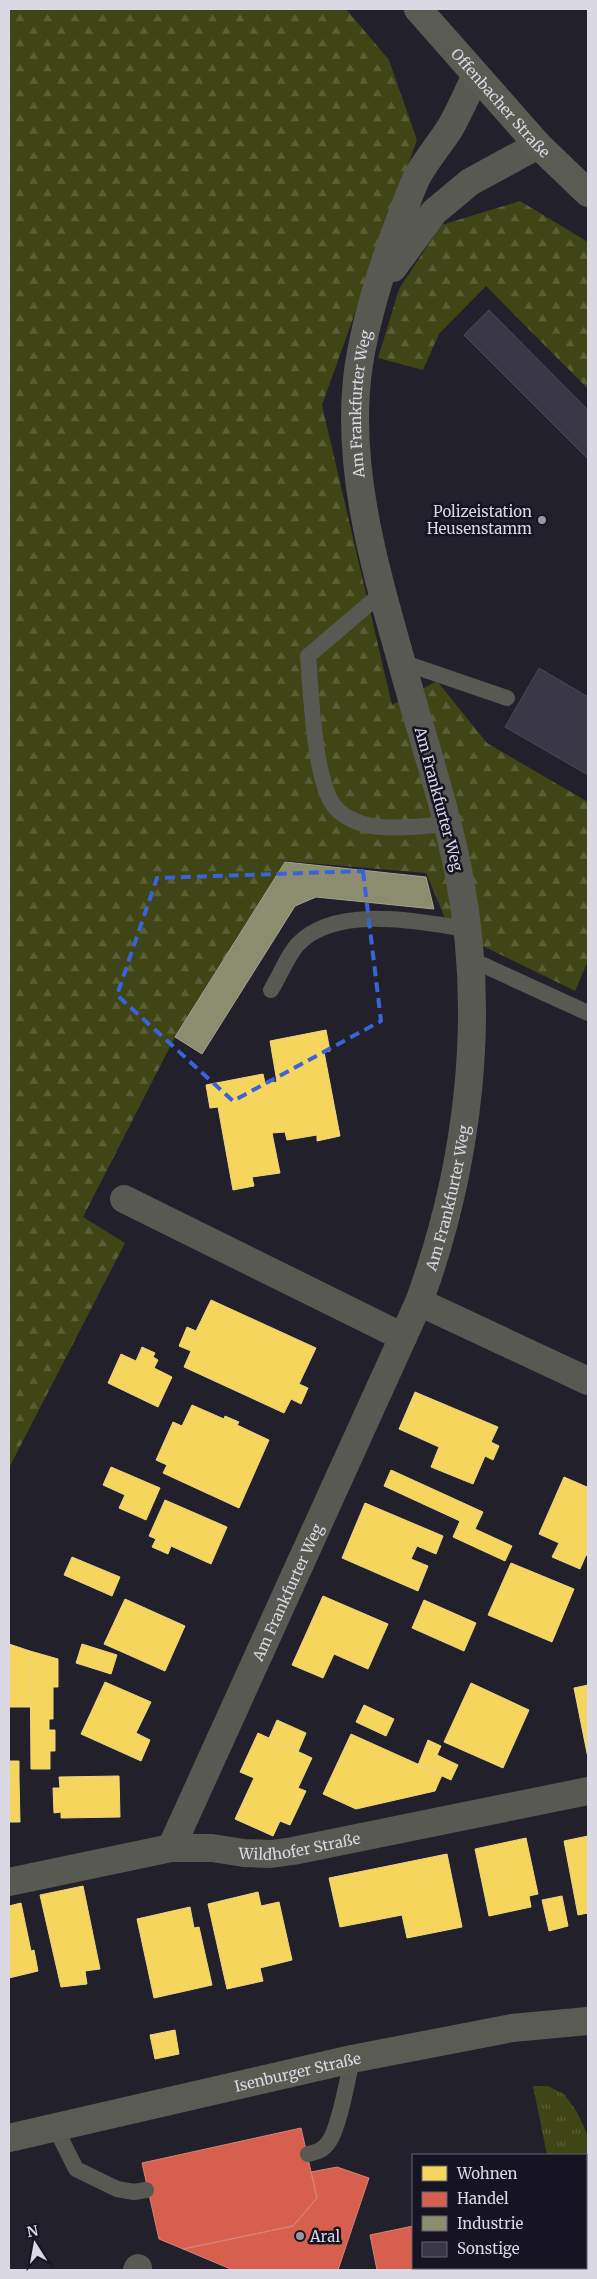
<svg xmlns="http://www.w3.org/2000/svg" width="597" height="2279" font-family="Merriweather,serif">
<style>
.grass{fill:url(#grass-tufts)}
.forest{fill:url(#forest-firs)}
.homes{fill:#f6d55c;stroke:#edd684}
.shops{fill:#d6604d;stroke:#d7847a}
.industry{fill:#8c8c6e;stroke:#a3a391}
.building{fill:#3a3747;stroke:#4b4a52}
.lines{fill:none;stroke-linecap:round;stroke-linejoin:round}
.service{stroke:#585952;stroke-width:16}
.minor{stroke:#585952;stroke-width:28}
.secondary{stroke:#5a5c54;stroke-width:28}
.marked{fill:none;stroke:#3963da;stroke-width:4;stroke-dasharray:10 6;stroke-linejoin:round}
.poi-dot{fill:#9998a2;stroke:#161423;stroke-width:2}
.labels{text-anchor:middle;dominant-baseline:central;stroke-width:5;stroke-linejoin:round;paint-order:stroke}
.street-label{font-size:15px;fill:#d9d8e3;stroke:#161423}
.poi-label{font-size:15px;fill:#d9d8e3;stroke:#161423;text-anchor:end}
</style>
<defs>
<pattern id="grass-tufts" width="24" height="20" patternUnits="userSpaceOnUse" patternTransform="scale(1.25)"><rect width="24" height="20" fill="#3f4515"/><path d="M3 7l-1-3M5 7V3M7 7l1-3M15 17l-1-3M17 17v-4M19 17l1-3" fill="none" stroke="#5a5f37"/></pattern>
<pattern id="forest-firs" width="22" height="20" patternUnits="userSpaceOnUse" patternTransform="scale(1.25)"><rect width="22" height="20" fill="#3f4515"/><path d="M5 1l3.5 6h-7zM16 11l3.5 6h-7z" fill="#5a5f37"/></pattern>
</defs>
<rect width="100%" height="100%" fill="#22202a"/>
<path class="grass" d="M533 2086H548L564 2094 577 2112 588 2136V2270H571V2268H586V2155H547Z"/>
<path class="forest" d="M9 9H346L389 60 417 140 322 405 392 705 437 681 487 743 588 802V961L575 991 450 930 426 873 285 861 175 1037 83 1217 125 1243 9 1468Z
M520 201 588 242V389L486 286 439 334 423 370 378 358 399 289 441 225Z"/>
<path class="homes" d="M326 1030 330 1051 324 1052 340 1136 317 1141V1135L287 1140 285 1132 272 1133 280 1173 252 1177 254 1186 233 1190 218 1107 210 1108 206 1085 263 1074 265 1083 277 1082 270 1041Z
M211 1300 316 1348 299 1384 308 1388 301 1404 291 1399 284 1413 184 1367 191 1351 179 1346 187 1327 196 1331Z
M142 1347 155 1353 153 1357 158 1360 154 1368 172 1377 158 1407 108 1383 121 1354 136 1361Z
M415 1392 498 1427 491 1442 499 1446 493 1460 485 1456 473 1484 431 1467 439 1447 399 1429Z
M192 1405 224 1419 225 1416 239 1422 237 1425 269 1440 239 1508 163 1473 167 1465 156 1460 173 1422 182 1426Z
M111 1467 160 1488 146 1520 119 1508 125 1495 103 1485Z
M391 1470 483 1512 475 1529 512 1546 505 1561 453 1537 460 1521 384 1486Z
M564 1477 587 1487 588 1486V1556L586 1555 580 1569 552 1557 559 1543 539 1534Z
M165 1500 227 1527 211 1564 171 1546 168 1554 152 1547 156 1539 149 1536Z
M365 1503 443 1536 436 1554 417 1546 411 1559 428 1566 418 1591 342 1558Z
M72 1557 120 1577 112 1596 64 1575Z
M511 1563 574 1589 552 1642 488 1615Z
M323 1596 388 1624 368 1669 334 1654 323 1678 292 1665Z
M125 1599 185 1626 165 1671 104 1644Z
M424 1600 476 1623 464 1651 412 1628Z
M9 1644 30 1651 31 1707H9Z
M82 1644 117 1655 111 1674 76 1663Z
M30 1651 58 1659V1687H53V1719H49V1730H55V1751H50V1769H31Z
M105 1682 151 1702 136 1733 150 1740 141 1761 81 1734Z
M471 1683 529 1710 503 1768 444 1742Z
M588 1685V1758L574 1688Z
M364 1705 394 1719 386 1736 356 1722Z
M277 1720 306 1733 298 1752 269 1738Z
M258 1733 312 1758 298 1788 306 1791 290 1825 280 1821 273 1836 235 1819 254 1778 240 1772Z
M351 1734 442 1775 435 1791 356 1809 323 1794Z
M428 1740 441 1746 437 1755 458 1765 451 1780 418 1765Z
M9 1761H19V1778L9 1779Z
M119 1776 120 1817 61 1818V1812L54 1813 53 1788H60L59 1777Z
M19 1778 20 1822H9V1779Z
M588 1836V1913L578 1915 564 1841Z
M526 1838 538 1894 529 1896 531 1907 489 1916 475 1849Z
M447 1854 462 1927 407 1938 402 1915 340 1927 329 1878Z
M83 1886 100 1969 85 1971 87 1984 61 1987 40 1895Z
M258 1892 261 1906 279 1902 292 1960 260 1968 263 1981 227 1989 208 1904Z
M562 1896 568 1926 549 1931 542 1900Z
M21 1903 31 1951 34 1950 38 1971 9 1978V1906Z
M190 1907 194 1928 199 1927 212 1985 154 1998 137 1919Z
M175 2030 179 2054 155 2059 150 2035Z"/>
<path class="shops" d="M301 2128 317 2198 293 2226 183 2249 159 2239 142 2163Z
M337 2167 369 2178 338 2270H233L183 2249 293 2226 317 2198 311 2172Z
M413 2226V2268H430V2270H377L370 2235Z"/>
<path class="industry" d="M285 862 426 877 434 909 316 897 295 906 202 1054 175 1037Z"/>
<path class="building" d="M489 310 588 410V459L464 335Z
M539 668 588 697V775L505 727Z"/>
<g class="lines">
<path class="service" d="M382 593 308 656C311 692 314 774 332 803 338 813 351 820 363 824 390 831 419 826 447 824
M402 662 507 698
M470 959 588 1013
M271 990C280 976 287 956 298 944 336 904 420 922 467 929
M55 2127 76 2169 117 2189 134 2192 146 2190
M308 2154C317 2152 323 2150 328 2143 339 2130 348 2077 352 2059"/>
<g class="minor">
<path d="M393 268 434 212 470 182 538 145"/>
<path d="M124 1199 403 1337"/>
<path d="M419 1302 588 1381"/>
<path id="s1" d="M171 1848 419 1302C468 1168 487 1017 459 875 446 808 424 743 406 678 378 578 343 468 359 364 367 314 383 264 401 217 407 203 411 188 418 175 427 159 440 144 450 128 460 111 467 93 476 76"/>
<path id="s2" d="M9 1882 171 1848H212L244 1853 271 1854 293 1851 588 1791"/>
<path d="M137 2270 138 2268"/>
</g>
<g class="secondary">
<path id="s3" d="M418 9 538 145 588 193"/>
<path id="s4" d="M9 2138 352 2059 512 2028 588 2021"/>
</g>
</g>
<path class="marked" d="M363 871 381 1021 233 1101 117 995 157 878Z"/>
<g class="poi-dot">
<circle cx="542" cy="520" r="5"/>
<circle cx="300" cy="2236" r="5"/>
</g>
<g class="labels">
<g class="street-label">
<text stroke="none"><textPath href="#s3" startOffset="125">Offenbacher Straße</textPath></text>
<text stroke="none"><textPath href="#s1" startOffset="1518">Am Frankfurter Weg</textPath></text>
<text transform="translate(439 799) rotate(75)">Am Frankfurter Weg</text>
<text stroke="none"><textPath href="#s1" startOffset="708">Am Frankfurter Weg</textPath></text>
<text stroke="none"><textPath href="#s1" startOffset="281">Am Frankfurter Weg</textPath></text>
<text stroke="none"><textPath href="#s2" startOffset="295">Wildhofer Straße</textPath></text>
<text stroke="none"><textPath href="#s4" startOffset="296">Isenburger Straße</textPath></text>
</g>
<g class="poi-label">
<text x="532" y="511">Polizeistation<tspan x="532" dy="17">Heusenstamm</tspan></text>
<text x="310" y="2236" text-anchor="start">Aral</text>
</g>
</g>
<rect width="597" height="2279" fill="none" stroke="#d9d8e3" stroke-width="20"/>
<rect x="412" y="2154" width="175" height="115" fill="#161423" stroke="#646270"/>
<rect x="422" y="2166" width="25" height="15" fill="#f6d55c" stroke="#646270"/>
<text x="457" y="2179" font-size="15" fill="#d9d8e3">Wohnen</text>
<rect x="422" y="2192" width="25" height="15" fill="#d6604d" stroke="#646270"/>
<text x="457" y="2204" font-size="15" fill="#d9d8e3">Handel</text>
<rect x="422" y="2216" width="25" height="15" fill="#8c8c6e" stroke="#646270"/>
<text x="457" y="2229" font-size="15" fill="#d9d8e3">Industrie</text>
<rect x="422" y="2242" width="25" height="15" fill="#3a3747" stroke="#646270"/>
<text x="457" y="2254" font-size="15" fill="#d9d8e3">Sonstige</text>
<g transform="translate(35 2244) rotate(349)" stroke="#161423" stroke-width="4" paint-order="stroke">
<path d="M0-4L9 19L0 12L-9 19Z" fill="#d9d8e3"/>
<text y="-8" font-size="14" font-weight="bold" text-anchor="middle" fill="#d9d8e3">N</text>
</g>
</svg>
